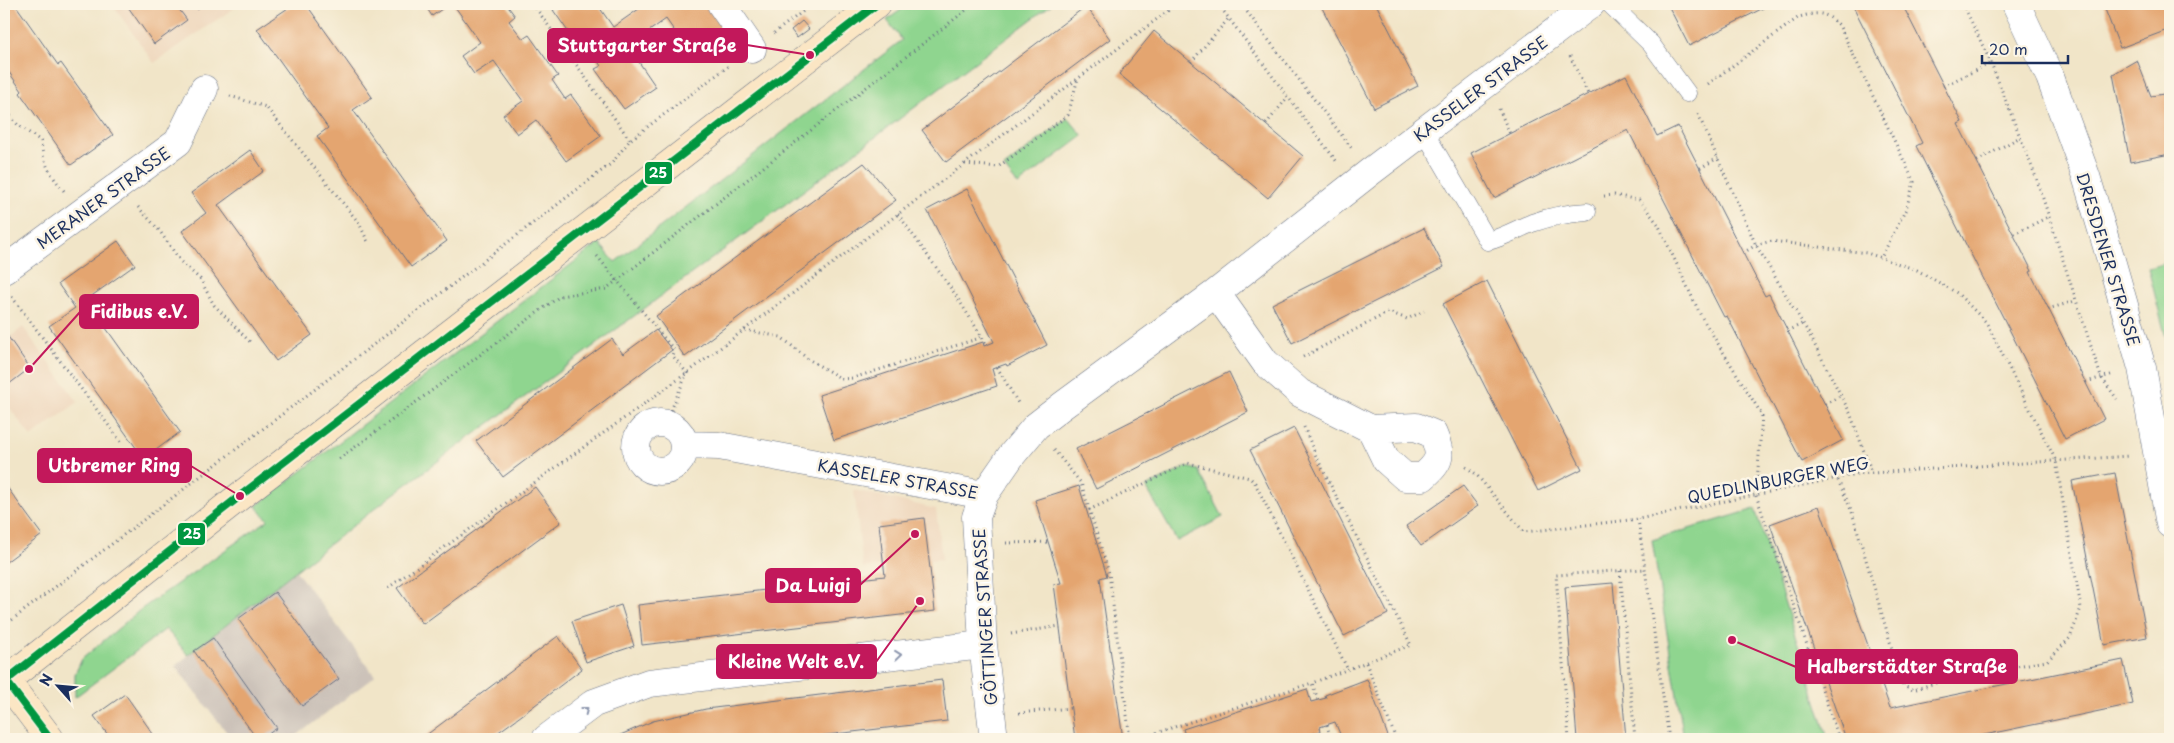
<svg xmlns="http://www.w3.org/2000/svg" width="2174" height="743" font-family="'Playpen Sans',sans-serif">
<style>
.built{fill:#eed6bb}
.industrial{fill:#ccc2b9}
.green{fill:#8fd58f;stroke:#558276}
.building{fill:#e4a56f}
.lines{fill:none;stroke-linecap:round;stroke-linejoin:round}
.lane-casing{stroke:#666f83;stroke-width:19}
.street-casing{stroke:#666f83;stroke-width:29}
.secondary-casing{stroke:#666f83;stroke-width:29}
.path{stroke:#666f83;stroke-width:3;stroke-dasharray:1 4;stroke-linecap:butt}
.lane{stroke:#fff;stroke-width:18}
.street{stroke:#fff;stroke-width:28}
.secondary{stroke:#fbe6c4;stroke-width:28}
.bus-1-casing{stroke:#fcf5e5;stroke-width:11}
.bus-1{stroke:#009640;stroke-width:8}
.oneway{stroke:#8d97ae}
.labels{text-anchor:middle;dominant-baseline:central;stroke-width:5;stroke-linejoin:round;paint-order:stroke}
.street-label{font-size:16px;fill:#1b2f5e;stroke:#fcf5e5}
.leader{fill:none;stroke:#c2185b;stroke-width:2}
.callout-dot{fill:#c2185b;stroke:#fcf5e5;stroke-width:2}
.callout{fill:#c2185b;stroke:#c2185b;stroke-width:2}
.callout-label{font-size:18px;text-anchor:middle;font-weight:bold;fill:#fff}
.line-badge{stroke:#fcf5e5;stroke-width:2}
.badge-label{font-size:14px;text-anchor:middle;font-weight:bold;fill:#fff}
</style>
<rect width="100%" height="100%" fill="#fcf5e5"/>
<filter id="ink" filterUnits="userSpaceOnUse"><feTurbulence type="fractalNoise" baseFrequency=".02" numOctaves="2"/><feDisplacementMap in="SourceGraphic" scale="10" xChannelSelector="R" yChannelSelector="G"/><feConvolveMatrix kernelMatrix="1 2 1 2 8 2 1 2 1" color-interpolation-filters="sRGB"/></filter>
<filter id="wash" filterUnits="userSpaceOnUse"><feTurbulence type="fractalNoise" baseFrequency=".0096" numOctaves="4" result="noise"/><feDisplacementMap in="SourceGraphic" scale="20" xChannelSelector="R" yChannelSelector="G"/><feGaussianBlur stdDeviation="1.12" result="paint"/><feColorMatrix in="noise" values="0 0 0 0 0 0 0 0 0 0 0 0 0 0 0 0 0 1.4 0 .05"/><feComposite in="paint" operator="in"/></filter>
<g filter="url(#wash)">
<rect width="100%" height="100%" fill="#f1e5c8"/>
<path class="built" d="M112 4H240L154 63Z
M23 327 78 402 31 437 4 400V331L9 338Z
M854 490 936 509 942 559 863 568Z"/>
<path class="industrial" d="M296 571 375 676 292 739H232L175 666Z"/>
<path class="green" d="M909 4H1052L841 163 391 496 188 655 166 629 75 697V674L82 659 140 610 268 520 256 506 599 243 615 262 902 40 887 20Z
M1068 118 1083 136 1018 185 1004 167Z
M2170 262V344L2168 346 2148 268Z
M1187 467 1198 470 1223 517 1177 541 1146 487Z
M1755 509 1828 739H1684L1652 540Z"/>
<g id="blocks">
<path class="building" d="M4 4H15L58 65 61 63 113 135 71 165 20 93 22 91 4 65Z
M118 4H175L187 20 154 44 126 4 121 8Z
M294 4H306L372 97 353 110 447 241 411 267 317 136 328 128 257 29Z
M424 4H449L432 16Z
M453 4H506L515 16 509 21 523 39 529 35 558 76 552 80 565 99 571 95 601 136 566 161 536 120 517 134 503 115 523 101 494 61 474 74 461 56 480 42Z
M557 4H597L613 27 646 4H706L729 35 694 59 666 19 628 46 656 87 624 109 595 69 601 66 587 45 581 50 553 10 559 6Z
M1320 4H1376L1418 86 1374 108Z
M1670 4H1771L1689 46 1668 5Z
M1852 4H1902L1962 122 1958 124 2032 271 2030 272 2104 419 2065 439 1916 146 1922 143Z
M2103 4H2164L2170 19V29L2120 48Z
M1086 6 1110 39 946 162 922 130Z
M802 21 809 29 797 38 791 30Z
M1154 31 1303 156 1268 198 1119 74Z
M2137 60 2151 96 2170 93V154L2130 162 2113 74Z
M1626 75 1657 136 1678 126 1765 296 1769 294 1843 440 1802 462 1727 316 1724 317 1628 130 1494 198 1471 153Z
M250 150 264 171 218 205 312 335 276 361 182 231 206 213 191 193Z
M864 163 896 200 685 357 656 316Z
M967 189 1047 345 1007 366 1006 364 992 369 997 386 834 440 819 395 983 342 984 346 994 342 927 210Z
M1424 228 1444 267 1292 343 1272 304Z
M118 241 135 265 86 300 180 432 144 459 49 326 75 308 58 284Z
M1487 281 1582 469 1538 491 1443 304Z
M656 330 672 350 503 477 476 441 612 339 623 354Z
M4 331 30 368 4 388Z
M1229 372 1248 412 1096 489 1076 449Z
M1294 428 1388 614 1344 636 1250 450Z
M2115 473 2147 637 2104 645 2072 481Z
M4 483 42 535 6 562 4 559Z
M1079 486 1107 576 1100 578 1123 739H1075L1054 584 1061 583 1035 500Z
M1463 486 1478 506 1421 546 1406 526Z
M535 487 561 522 423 624 397 588Z
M1819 506 1890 708 2123 660 2133 704 1965 739H1917L1916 735 1901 739H1846L1770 524Z
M924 518 935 611 642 645 638 605 885 576 879 524Z
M1613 583 1626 739H1577L1565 587Z
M275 592 339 679 302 706 238 619Z
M621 605 634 646 586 662 572 621Z
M558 636 582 669 522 715 489 739H421Z
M213 638 277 728 261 739H257L194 651Z
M1367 679 1389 739H1342L1335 722 1320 727 1321 731 1295 739H1186L1183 729 1307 689 1311 702 1326 698 1325 695Z
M942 680 947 721 792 739H611L653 721 706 709Z
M125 694 153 734 157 739H111L94 716Z"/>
</g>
</g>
<g filter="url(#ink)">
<use href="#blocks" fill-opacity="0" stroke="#666f83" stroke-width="1"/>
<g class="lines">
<defs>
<path id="lane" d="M1610 4 1651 44 1687 93
M1424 131 1488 241C1504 237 1517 229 1532 223 1549 217 1569 213 1587 212"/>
<path id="street" d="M721 4 752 49
M2016 4 2050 77 2086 176 2111 260 2142 368 2170 524
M4 270 178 142 204 89
M1216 293 1265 362 1300 393 1371 429 1416 427 1433 434C1442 456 1441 461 1423 477H1405L1386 460 1371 429
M636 447a24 24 0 1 1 48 0a24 24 0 1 1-48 0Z
M685 445 719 446 984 495
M546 739 594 703 649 683 983 645
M994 739 983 645 976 517 984 495 1011 456 1036 426 1062 406 1216 293 1370 172 1591 4"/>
<path id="secondary" d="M4 678 50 739
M4 682 240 496 877 4"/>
</defs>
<use href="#lane" class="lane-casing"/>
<use href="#street" class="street-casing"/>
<use href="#secondary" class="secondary-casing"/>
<path class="path" d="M533 4 630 140
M1218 4 1337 162
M1241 4 1353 150
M1963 4 1991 63 2037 180 2101 377 2117 399
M1904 8 1912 4
M197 9 203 4
M774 33 813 4
M1570 56 1588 94
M1191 62 1229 18
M1708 84 1799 17C1818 12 1824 11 1839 25L1914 182 1906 209 1881 258
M1943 86 1991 63
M230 96 266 107 359 223 368 242
M4 108 18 125 41 141C43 163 50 174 64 191
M1499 109 1510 134
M1698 114 1756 245 1808 332 1850 413 1872 473
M1266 124 1288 97
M1977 161 2020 137
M965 164 998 167 1068 115 1078 78
M1700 168 1718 158
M1604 196 1614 195 1639 200 1658 224 1701 316 1762 415 1756 495 1839 739
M138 207 159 230 181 262 200 279 214 305 252 344
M898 214 955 294 987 345
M2014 234 2048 217
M1743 253 1756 245 1772 241 1867 253 1917 270 1957 293 1986 322 2056 461 2081 608 2070 638 2047 661 1961 675 1913 690 1903 686 1852 512 1837 478
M597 256 674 350 672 355 687 373 666 422
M12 297 121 442
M2048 309 2075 301
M745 330 781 337 808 359 842 379 853 378 983 337
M1787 331 1802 324
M1303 357 1389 312 1407 319 1424 311
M997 367 1018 403
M2086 382 2114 374
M1825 404 1840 396
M1304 427 1316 456 1411 645 1312 683
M1054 450 1081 483 1109 573 1130 739
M339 459 560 296 606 289 974 4
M1466 467 1476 474 1524 532 1638 519 1857 474 2129 456
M1089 510 1188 463 1250 478 1255 483 1348 670
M1638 519 1669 739
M1006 543 1048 542
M1620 571 1635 739
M388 588 687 373 1177 4
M4 626 612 163 630 140 730 65
M1011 634 1060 626
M1366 663 1396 739
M1019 713 1071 708
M1327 725 1331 739
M1137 739 1312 683 1318 700
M1569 739 1556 575 1645 569"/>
<use href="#lane" class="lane"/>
<use href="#street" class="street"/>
<use href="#secondary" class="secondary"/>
<defs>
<path id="bus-1" d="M6 681 50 739
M4 682 240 496 877 4"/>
</defs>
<use href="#bus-1" class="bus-1-casing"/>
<use href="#bus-1" class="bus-1"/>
</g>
<defs><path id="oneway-chevron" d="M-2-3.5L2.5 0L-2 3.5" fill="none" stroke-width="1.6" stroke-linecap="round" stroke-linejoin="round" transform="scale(1.25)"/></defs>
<g class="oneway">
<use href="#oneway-chevron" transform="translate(898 655) rotate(-6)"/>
<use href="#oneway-chevron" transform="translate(585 710) rotate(-37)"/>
</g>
</g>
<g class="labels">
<g class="street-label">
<text transform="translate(1480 88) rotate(-37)">KASSELER STRASSE</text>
<text transform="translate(103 197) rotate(-36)">MERANER STRASSE</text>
<text transform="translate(2109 259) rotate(73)">DRESDENER STRASSE</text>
<text transform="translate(898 478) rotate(10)">KASSELER STRASSE</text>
<text transform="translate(1778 479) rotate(-11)">QUEDLINBURGER WEG</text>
<text transform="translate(984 617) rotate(-94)">GÖTTINGER STRASSE</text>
</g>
</g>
<path class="leader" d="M810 55L747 45M29 369L80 312M240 496L191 466M915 534L860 585M920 601L876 662M1732 640L1796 667"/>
<g class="callout-dot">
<circle cx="810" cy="55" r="5"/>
<circle cx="29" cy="369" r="5"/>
<circle cx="240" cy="496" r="5"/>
<circle cx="915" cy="534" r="5"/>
<circle cx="920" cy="601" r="5"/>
<circle cx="1732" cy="640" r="5"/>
</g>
<g class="callout">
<rect x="548" y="29" width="199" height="33" rx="5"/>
<rect x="80" y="295" width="118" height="33" rx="5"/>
<rect x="38" y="449" width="153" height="33" rx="5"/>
<rect x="766" y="569" width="94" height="33" rx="5"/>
<rect x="717" y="645" width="159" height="33" rx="5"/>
<rect x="1796" y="650" width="221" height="33" rx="5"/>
</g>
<g class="callout-label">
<text x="647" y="52">Stuttgarter Straße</text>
<text x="139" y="318">Fidibus e.V.</text>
<text x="114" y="472">Utbremer Ring</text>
<text x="813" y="592">Da Luigi</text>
<text x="796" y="668">Kleine Welt e.V.</text>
<text x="1907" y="673">Halberstädter Straße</text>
</g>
<g class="line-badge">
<rect x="644" y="161" width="29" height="24" rx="5" fill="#009640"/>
<rect x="177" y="522" width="29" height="24" rx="5" fill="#009640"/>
</g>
<g class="badge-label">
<text x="658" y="178">25</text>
<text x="192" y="539">25</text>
</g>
<rect width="2174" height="743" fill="none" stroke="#fcf5e5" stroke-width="20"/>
<g transform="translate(58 686) rotate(297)" stroke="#fcf5e5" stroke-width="4" paint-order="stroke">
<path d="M0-4L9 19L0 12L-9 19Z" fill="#1b2f5e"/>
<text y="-8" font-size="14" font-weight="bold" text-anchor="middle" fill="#1b2f5e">N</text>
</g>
<path d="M1982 55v8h86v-8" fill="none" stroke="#1b2f5e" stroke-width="2.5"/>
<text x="1989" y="55" font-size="15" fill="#1b2f5e" stroke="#fcf5e5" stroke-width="4" paint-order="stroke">20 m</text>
</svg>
